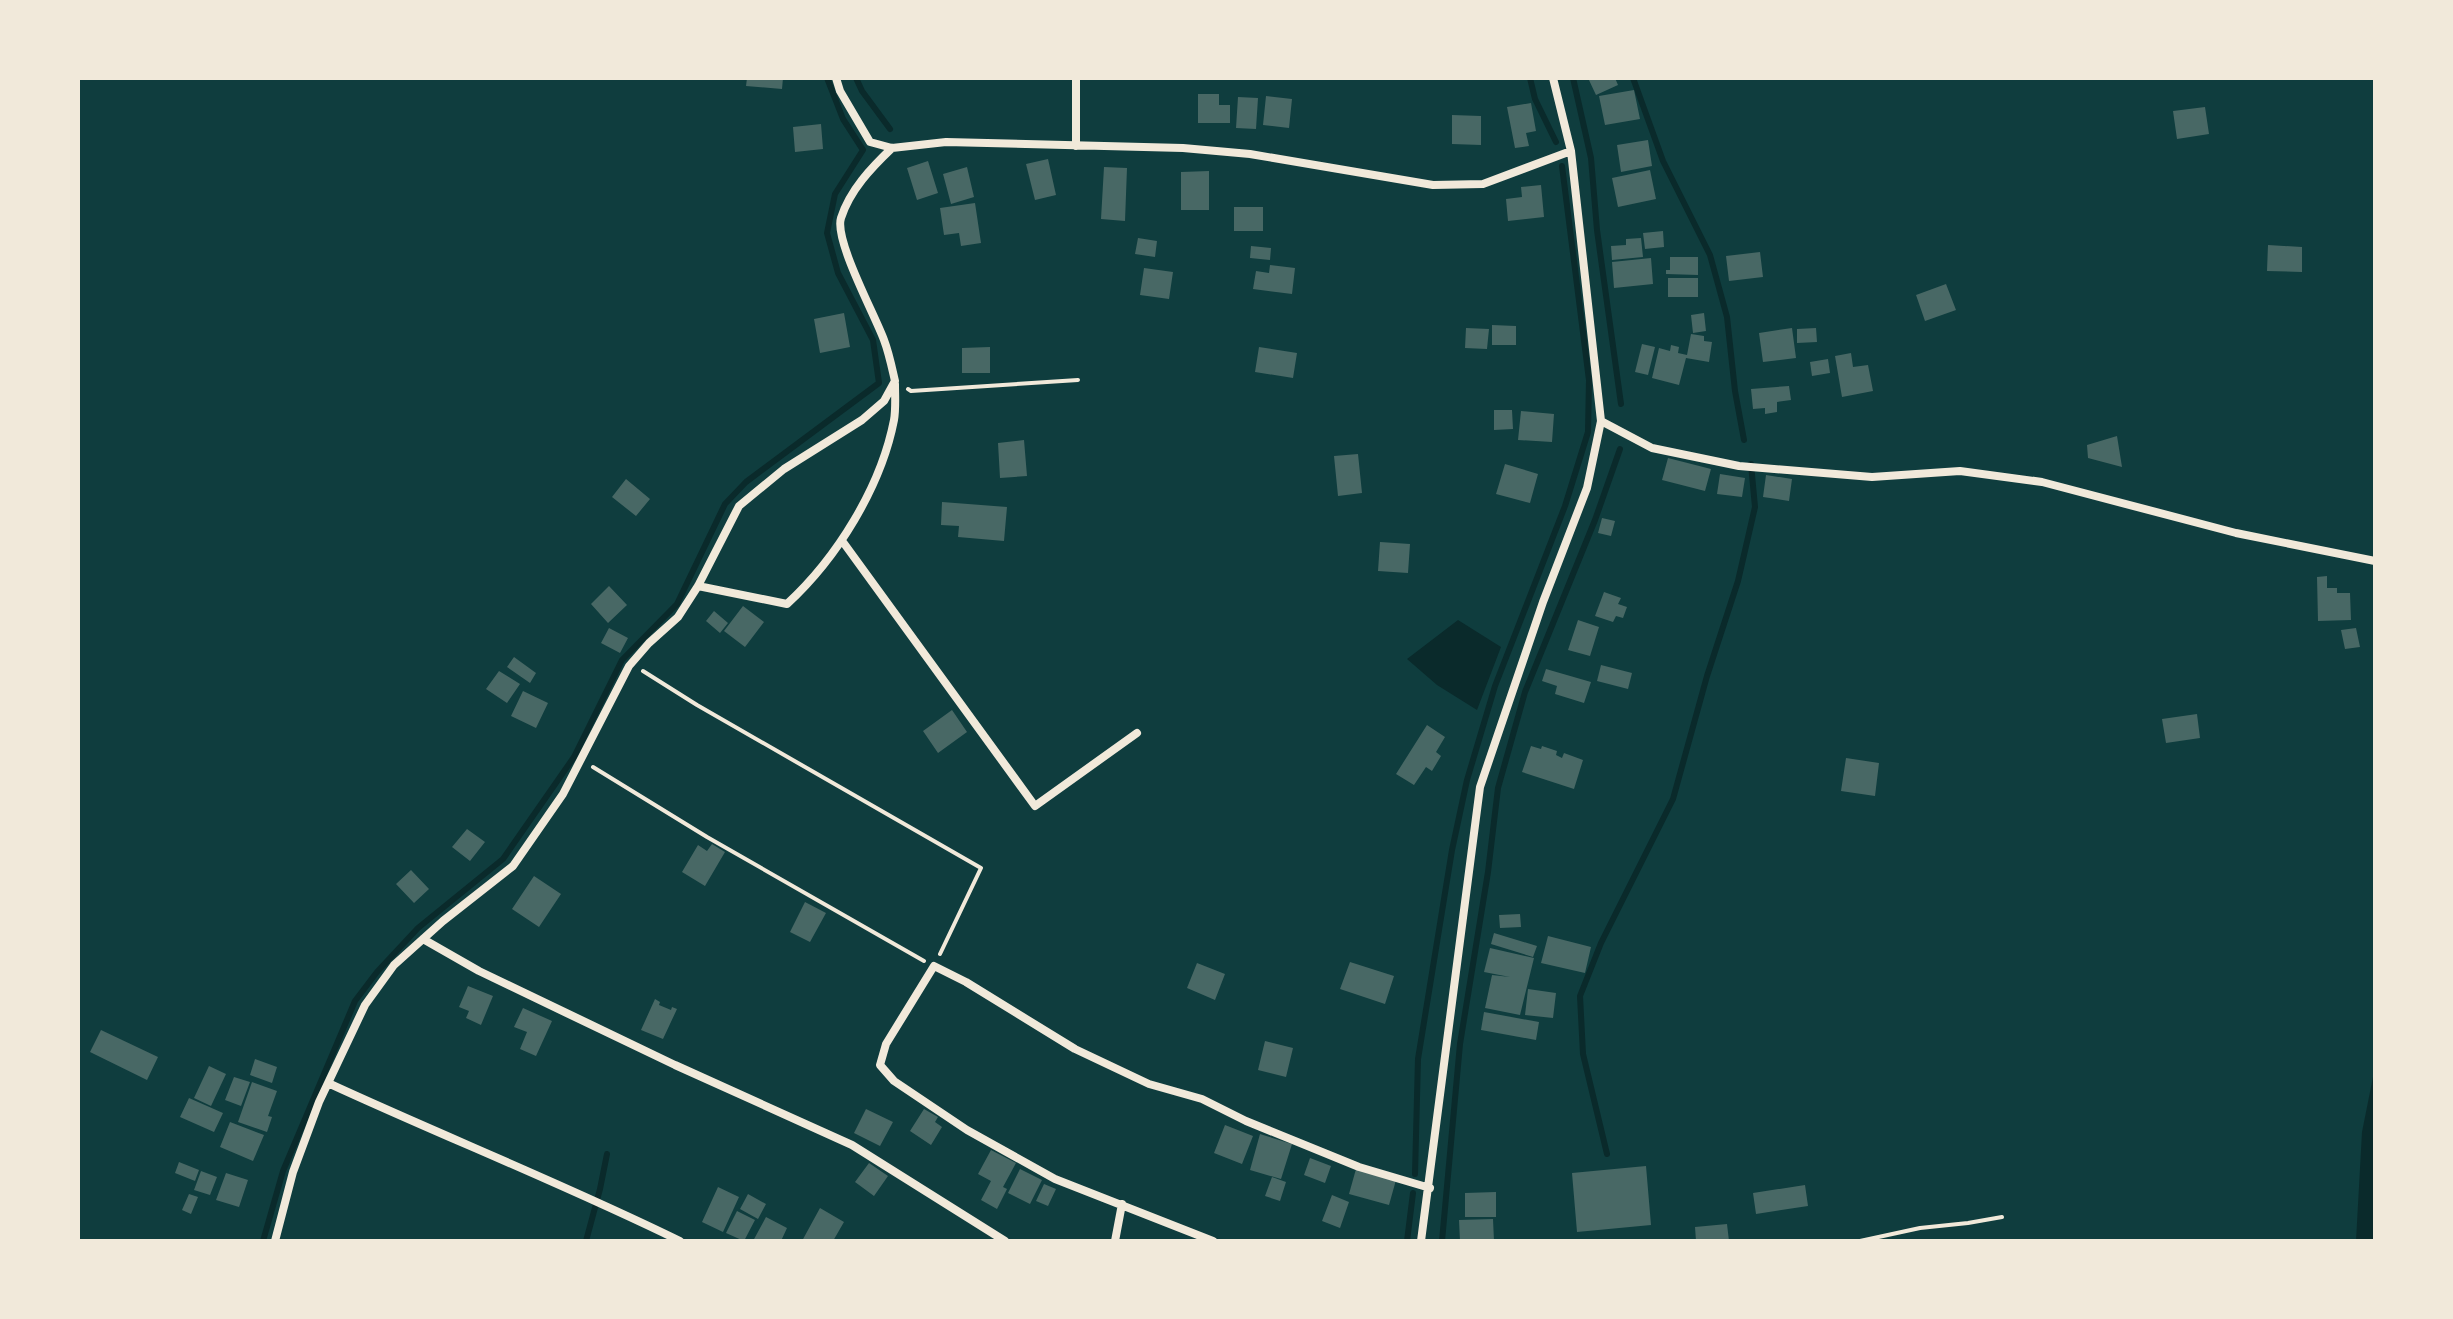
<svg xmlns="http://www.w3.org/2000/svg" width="2453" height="1319" font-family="Mulish,sans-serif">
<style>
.water{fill:#0a2a2b}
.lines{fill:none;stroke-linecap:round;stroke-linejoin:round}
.stream{stroke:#0a2a2b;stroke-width:6}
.building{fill:#486865}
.path{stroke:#f1e9da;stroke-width:4}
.minor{stroke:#f1e9da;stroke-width:8}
</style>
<rect width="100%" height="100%" fill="#0f3d3e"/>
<path class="water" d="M1458 620 1501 647 1477 710 1437 685 1407 659Z
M2375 1067V1241H2356L2362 1132Z"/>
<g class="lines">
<path class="stream" d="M856 78 862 91 890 129
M1530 78 1535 99 1556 142
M1573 78 1591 158 1597 230 1621 404
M1633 78 1663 161 1710 255 1727 317 1735 391 1744 440
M1607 1154 1583 1054 1580 996 1601 943 1673 799 1707 676 1738 581 1755 507 1751 464
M1415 1174 1418 1059 1452 850 1467 780 1495 686 1565 506 1588 432 1589 380 1562 166
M263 1241 283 1171 355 1001 377 972 418 928 503 859 574 757 622 660 677 604 725 504 746 482 879 383 873 340 838 273 827 233 835 194 863 150 843 119 827 78
M586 1241 600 1189 607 1154
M1407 1241 1413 1193
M1442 1241 1460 1044 1488 872 1498 788 1525 692 1595 520 1620 449"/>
</g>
<path class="building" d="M747 78H783L782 89 746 86Z
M1588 78H1615L1618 85 1596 95Z
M1634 90 1640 119 1605 125 1599 96Z
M1198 94H1219V105H1230V123H1198Z
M1266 96 1292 99 1289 128 1263 125Z
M1238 97 1258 98 1256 129 1236 128Z
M1531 103 1536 131 1526 133 1529 146 1515 148 1507 107Z
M2205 107 2209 134 2177 139 2173 111Z
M1452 115 1481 116V145L1452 144Z
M821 124 823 149 795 152 793 127Z
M1648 140 1652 166 1621 172 1617 145Z
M1048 159 1056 195 1035 200 1026 164Z
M928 161 938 193 917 200 907 168Z
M967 167 974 197 951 204 943 174Z
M1104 167 1127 168 1125 221 1101 219Z
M1650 170 1656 199 1618 207 1612 178Z
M1209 171V210H1181V172Z
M1541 185 1544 217 1508 221 1506 199 1522 197 1521 187Z
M975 203 981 243 961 246 959 233 944 235 940 208Z
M1234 207H1263V231H1234Z
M1663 231 1664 247 1645 249 1643 233Z
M1138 238 1157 241 1155 257 1135 254Z
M1641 238 1643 257 1612 260 1611 246 1626 245V239Z
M2268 245 2302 247V272L2267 271Z
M1251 246 1271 248 1270 260 1250 258Z
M1760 252 1763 277 1729 281 1726 256Z
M1670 257H1698V275L1666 274V270H1670Z
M1651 258 1653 284 1614 288 1612 262Z
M1270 265 1295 268 1292 294 1253 289 1256 271 1269 273Z
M1144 268 1173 272 1169 299 1140 295Z
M1668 278H1698V297H1668Z
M1946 284 1956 310 1925 321 1916 295Z
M844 313 850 347 820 353 814 319Z
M1704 313 1706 331 1693 333 1691 315Z
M1492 325 1516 326V345H1492Z
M1466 328 1489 329 1487 349 1465 348Z
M1792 328 1796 358 1763 362 1759 333Z
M1816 328 1817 342 1797 343V329Z
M1691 334 1704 336V341L1712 342 1709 362 1686 358 1679 385 1652 378 1659 348 1670 351 1671 345 1679 347 1678 353 1687 355Z
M1642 344 1655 347 1648 375 1635 372Z
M990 347V373H962V348Z
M1259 347 1297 353 1293 378 1255 372Z
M1851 353 1853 367 1868 365 1873 391 1842 397 1835 356Z
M1828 359 1830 373 1812 376 1810 362Z
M1789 386 1791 400 1777 402V412L1765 414V408L1753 409 1751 389Z
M1494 410H1512L1513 429 1494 430Z
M1521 411 1554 414 1552 442 1518 440Z
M2117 436 2122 467 2088 458 2087 445Z
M1024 440 1027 476 1000 478 998 443Z
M1358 454 1362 493 1338 496 1334 456Z
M1668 458 1711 469 1705 491 1662 480Z
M1505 464 1538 474 1530 503 1496 494Z
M1720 474 1745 478 1742 497 1717 494Z
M1766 475 1792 479 1789 501 1763 497Z
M626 479 650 499 636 516 612 497Z
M942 502 1007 507 1004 541 958 537 959 526 941 525Z
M1602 518 1615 521 1611 536 1598 533Z
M1380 542 1410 544 1408 573 1378 571Z
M2327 576V588H2337V593H2350L2351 620 2318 621 2317 577Z
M609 586 627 605 608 623 591 604Z
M1604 592 1621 598 1618 604 1627 607 1623 618 1616 616 1613 622 1595 616Z
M743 606 764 622 745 647 724 631Z
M714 611 728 623 720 633 706 621Z
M1578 620 1599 627 1590 656 1568 650Z
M609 628 628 638 620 653 601 643Z
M2356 628 2360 647 2345 649 2341 630Z
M514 657 536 673 530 683 507 667Z
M1601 665 1632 673 1628 689 1597 681Z
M1546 669 1591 682 1584 703 1555 694 1557 686 1542 681Z
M499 671 520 684 507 703 486 689Z
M523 691 548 703 536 728 511 716Z
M952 710 967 732 938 753 923 731Z
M2197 714 2200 738 2166 743 2162 719Z
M1427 725 1445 737 1436 752 1441 756 1432 771 1426 767 1414 785 1396 774Z
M1531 746 1541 749 1542 746 1557 751 1556 755 1562 758 1564 753 1583 760 1574 789 1522 772Z
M1846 758 1879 763 1875 796 1841 791Z
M467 829 485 842 470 861 452 847Z
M712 844 725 852 705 886 682 872 698 845 707 851Z
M411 870 429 889 414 903 396 884Z
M534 876 561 894 539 927 512 909Z
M805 902 826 913 810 942 790 932Z
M1520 914 1521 927 1500 928 1499 915Z
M1494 933 1537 946 1533 957 1491 944Z
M1548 936 1591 947 1585 973 1541 963Z
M1490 948 1534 958 1520 1015 1485 1008 1492 975 1510 977 1484 972Z
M1350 962 1394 976 1385 1004 1340 989Z
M1197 963 1225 974 1215 1000 1187 988Z
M468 986 493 996 481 1025 466 1018 469 1011 459 1007Z
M1528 989 1556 993 1553 1018 1525 1015Z
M655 999 660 1002 659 1005 671 1010 672 1007 677 1009 663 1039 641 1030Z
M523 1008 552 1021 536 1056 520 1049 527 1032 514 1027Z
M1484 1012 1539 1022 1536 1040 1481 1030Z
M101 1030 158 1057 147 1080 90 1052Z
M1265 1041 1293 1048 1286 1077 1258 1070Z
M255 1059 277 1067 272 1083 250 1075Z
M209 1066 226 1074 211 1106 194 1098Z
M234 1077 250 1082 241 1106 225 1100Z
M252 1082 277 1091 268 1116 272 1117 267 1132 238 1122Z
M189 1098 223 1113 214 1132 180 1117Z
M866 1109 893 1122 880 1146 854 1133Z
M924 1109 938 1117 935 1122 942 1127 931 1145 910 1131Z
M230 1122 264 1135 253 1161 220 1147Z
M1225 1125 1253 1136 1242 1164 1214 1153Z
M1260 1134 1292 1144 1281 1179 1250 1170Z
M991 1150 1016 1163 1003 1187 1007 1189 997 1209 981 1200 991 1181 978 1174Z
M1310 1158 1331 1166 1325 1183 1304 1175Z
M179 1162 199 1170 195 1181 175 1173Z
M869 1163 888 1176 874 1196 855 1182Z
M1646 1166 1651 1225 1577 1232 1572 1173Z
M1020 1169 1042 1180 1030 1204 1008 1193Z
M1356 1169 1396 1180 1389 1205 1349 1194Z
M201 1171 217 1177 210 1195 194 1190Z
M226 1173 248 1180 239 1207 216 1200Z
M1272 1177 1286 1182 1280 1201 1265 1196Z
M1044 1184 1056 1189 1048 1206 1036 1201Z
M1805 1185 1808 1206 1756 1214 1753 1193Z
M718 1187 739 1197 723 1232 702 1222Z
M1496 1192V1217H1465V1193Z
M189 1194 198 1197 191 1214 182 1210Z
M748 1194 766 1204 758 1219 740 1209Z
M1332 1195 1349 1202 1340 1228 1322 1221Z
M820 1208 844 1222 833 1241H802Z
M737 1211 755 1220 744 1241 726 1233Z
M766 1217 787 1228 781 1241H753Z
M1493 1219 1494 1241H1460L1459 1220Z
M1727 1224 1729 1241H1696L1695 1227Z"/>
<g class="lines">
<path class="path" d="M908 389 911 391 1078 380
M643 671 697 705 981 868 940 954
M593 767 707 837 924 961
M1860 1241 1920 1228 1968 1223 2002 1217"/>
<path class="minor" d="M836 78 840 91 870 142 892 148 946 142 1183 148 1250 154 1433 185 1483 184 1571 151
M1076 78V146
M1601 421 1652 448 1739 466 1872 477 1960 471 2042 482 2236 533 2375 561
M843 542 1035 806 1137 733
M698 586 787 604C837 558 881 487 894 420 896 409 895 396 895 384
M423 939 479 971 675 1065 852 1145 1005 1241
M328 1083C445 1137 564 1184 680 1241
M275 1241 293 1172 319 1102 365 1005 394 965 443 921 513 866 563 794 629 666 649 643 678 617 698 586 739 506 784 469 862 420 884 401 895 381C892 368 889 353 884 340 875 315 834 240 841 218 850 190 871 168 892 148
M1115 1241 1122 1204
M1213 1241 1055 1179 967 1130 894 1081 880 1065 886 1044 934 966 966 982 1075 1049 1149 1084 1202 1099 1246 1121 1359 1167 1430 1188
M1421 1241 1480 787 1543 602 1587 488 1601 421 1571 151 1553 78"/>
</g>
<rect width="2453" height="1319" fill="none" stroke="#f1e9da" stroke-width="160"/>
</svg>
